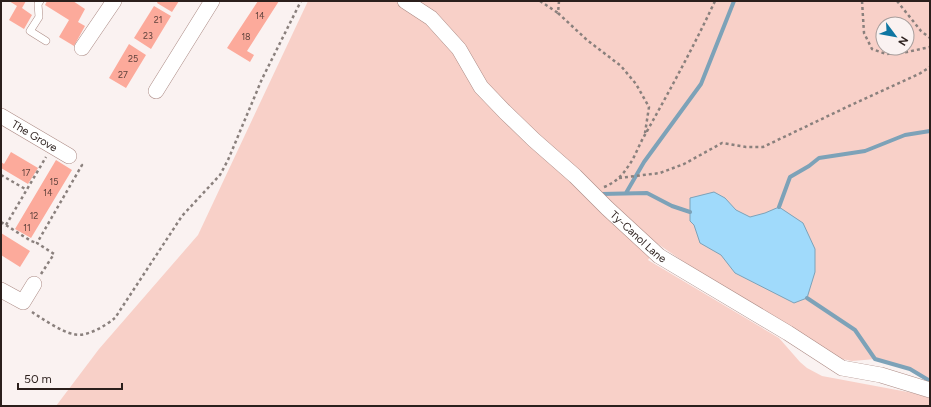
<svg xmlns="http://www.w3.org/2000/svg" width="931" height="407" font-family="Figtree,sans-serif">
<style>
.green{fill:#f8d0c8;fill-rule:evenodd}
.water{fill:#a0dafb;stroke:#7da2b8}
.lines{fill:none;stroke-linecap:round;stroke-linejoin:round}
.stream{stroke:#7da2b8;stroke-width:4}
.building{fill:#fcaa9b}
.lane-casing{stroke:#ac8b85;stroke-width:8}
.street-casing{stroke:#ac8b85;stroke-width:16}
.path{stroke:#8a807d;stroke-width:2.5;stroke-dasharray:3 3;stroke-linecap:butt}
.lane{stroke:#fff;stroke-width:7}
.street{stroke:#fff;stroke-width:15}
.labels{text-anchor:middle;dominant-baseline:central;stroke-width:4;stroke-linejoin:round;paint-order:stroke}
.number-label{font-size:9px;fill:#5f423c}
.street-label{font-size:11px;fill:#2b1f1c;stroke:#faf2f1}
</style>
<rect width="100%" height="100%" fill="#faf2f1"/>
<path class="green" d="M308 1H930V381L910 369 876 359 852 361 837 358 703 275 658 244 648 260 779 338 800 362 807 368 822 376 913 393 930 398V406H56L99 349 198 235ZM883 24H907V48H883Z"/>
<path class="water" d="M714 192 725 198 736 210 750 217 765 213 779 207 803 223 815 249V272L807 298 794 303 735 273 721 255 700 243 694 225 690 221V198Z"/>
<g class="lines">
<path class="stream" d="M626 193 644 162 701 84 734 1
M601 194 647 193 672 206 690 212
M779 207 790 177 809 166 819 158 865 151 905 135 930 131
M807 298 855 330 875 359 910 369 930 381"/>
</g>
<path class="building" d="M9 1H26L22 8 32 15 24 29 9 20 17 6Z
M47 1H73L85 9 78 22 85 26 74 46 59 37 69 20 45 5Z
M158 1H179L172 12 157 3Z
M258 1H279L247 51 254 55 250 62 227 48Z
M154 6 171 16 151 49 134 38Z
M129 44 146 55 126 88 109 78Z
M11 152 38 168 28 184 1 168V162L4 164Z
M56 160 72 170 31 238 15 229Z
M1 233 30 251 20 267 1 255Z"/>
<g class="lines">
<defs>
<path id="lane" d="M40 1 38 4 39 17 30 31 46 41"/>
<g id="street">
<path id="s1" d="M405 1 431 18 459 49 481 87 505 112 534 140 575 176 607 208 659 256 788 333 842 368 881 375 930 390"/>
<path d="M82 48 114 1"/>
<path d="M156 91 212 1"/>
<path id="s2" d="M1 116 69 156"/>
<path d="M1 290 23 302 34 284"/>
</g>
</defs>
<use href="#lane" class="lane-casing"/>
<use href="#street" class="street-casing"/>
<path class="path" d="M540 1 558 13
M559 1 558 13 587 40 621 66 636 84 649 107 645 133
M862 1 864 33 872 49 886 54 907 52 930 47
M897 1 921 31 930 38
M1 175 27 190
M619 178 660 173 684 164 722 143 746 147H763L849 106 919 74 930 67
M604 187C614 183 621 177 627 168 635 158 639 144 646 133 670 90 694 46 715 1
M1 222 31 241 37 243
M6 225 46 157
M41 274 54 254 37 243 82 165 79 163
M32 312C41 318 62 332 73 334 86 338 105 326 115 318L182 216 220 175 228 160 262 79 301 1"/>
<use href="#lane" class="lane"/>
<use href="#street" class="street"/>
</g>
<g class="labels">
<g class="number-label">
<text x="260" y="15">14</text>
<text x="158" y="19">21</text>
<text x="148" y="35">23</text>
<text x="246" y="36">18</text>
<text x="133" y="58">25</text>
<text x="123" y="74">27</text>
<text x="26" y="172">17</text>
<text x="54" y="181">15</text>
<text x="48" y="192">14</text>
<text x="34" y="215">12</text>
<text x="27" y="227">11</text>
</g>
<g class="street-label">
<text stroke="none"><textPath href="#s2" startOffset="39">The Grove</textPath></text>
<text stroke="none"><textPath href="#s1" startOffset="334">Ty-Canol Lane</textPath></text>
</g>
</g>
<rect width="931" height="407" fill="none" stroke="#2b1f1c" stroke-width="4"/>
<g transform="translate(895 36) rotate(122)"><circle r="19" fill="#faf2f1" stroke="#a79e9c"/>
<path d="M0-3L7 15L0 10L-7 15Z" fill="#0f76a2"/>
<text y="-6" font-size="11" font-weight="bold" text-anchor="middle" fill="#2b1f1c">N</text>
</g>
<path d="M18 383v6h104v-6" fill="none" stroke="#2b1f1c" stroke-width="2"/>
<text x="24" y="383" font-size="12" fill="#2b1f1c" stroke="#faf2f1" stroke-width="3" paint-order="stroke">50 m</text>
</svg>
